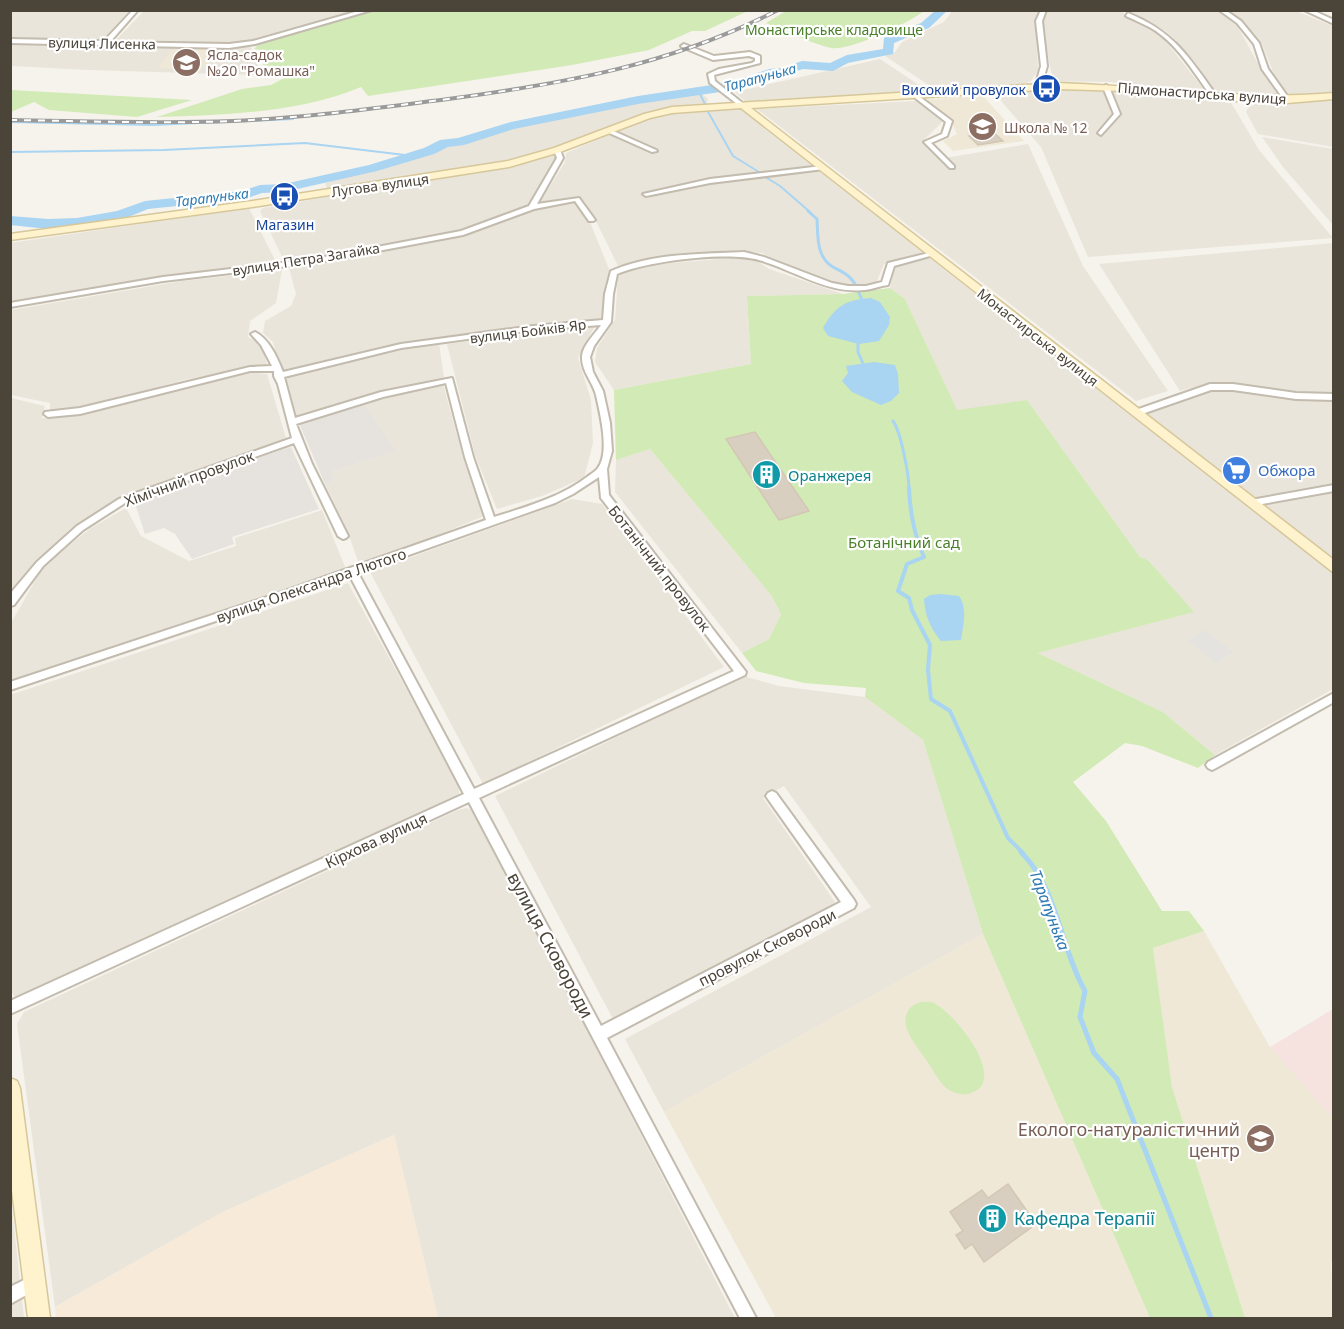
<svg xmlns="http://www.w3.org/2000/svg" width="1344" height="1329" font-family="'Noto Sans',sans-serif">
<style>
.residential{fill:#eae5da}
.commercial{fill:#f7ead8}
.industrial{fill:#e6e2dd}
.education{fill:#efe8d6}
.medical{fill:#f6e3e0}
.green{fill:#d2eab5}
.parking{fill:#e5e3e0}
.water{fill:#a9d4f2}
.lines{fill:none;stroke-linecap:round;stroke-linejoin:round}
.stream-far3{stroke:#a9d4f2;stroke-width:2}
.stream-far2{stroke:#a9d4f2;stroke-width:3}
.stream-far1{stroke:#a9d4f2;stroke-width:4}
.stream{stroke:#a9d4f2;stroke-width:5}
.river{fill:#a9d4f2;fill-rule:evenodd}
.building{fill:#d8cfc1;stroke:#d3c7b4;stroke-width:1.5}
.street-casing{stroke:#c2bbae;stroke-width:4}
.secondary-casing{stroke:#d6c79b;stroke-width:3}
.street{fill:#fff;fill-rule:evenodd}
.secondary{fill:#fff3cd;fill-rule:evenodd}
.rail-casing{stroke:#9a9a9a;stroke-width:4}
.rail{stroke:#fff;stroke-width:2;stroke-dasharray:7;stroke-linecap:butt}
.labels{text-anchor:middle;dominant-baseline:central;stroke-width:4.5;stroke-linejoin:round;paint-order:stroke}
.far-park-label{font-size:14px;fill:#4a7f2a;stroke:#fff}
.far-street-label{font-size:14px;fill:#4b4439;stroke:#fff}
.far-education-label{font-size:14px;fill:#785e54;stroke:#fff;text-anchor:start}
.far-water-label{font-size:14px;font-style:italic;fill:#2e7ab2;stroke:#fff}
.far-transit-label{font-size:14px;fill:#164399;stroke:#fff;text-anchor:end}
.shop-label{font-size:15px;fill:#366cbe;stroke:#fff;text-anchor:start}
.culture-label{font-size:15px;fill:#0d838f;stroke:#fff;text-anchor:start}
.street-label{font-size:15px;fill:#4b4439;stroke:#fff}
.park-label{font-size:15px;fill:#4a7f2a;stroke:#fff}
.water-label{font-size:16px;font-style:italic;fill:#2e7ab2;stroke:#fff}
.near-street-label{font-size:18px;fill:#4b4439;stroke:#fff}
.near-education-label{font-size:18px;fill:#785e54;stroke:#fff;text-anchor:end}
.near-culture-label{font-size:18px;fill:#0d838f;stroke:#fff;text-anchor:start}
</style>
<rect width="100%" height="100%" fill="#f6f3ec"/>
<path class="residential" d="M953 10 1040 11 1035 19 1038 70 1031 81 1022 85 936 90 885 56 895 52 902 42 944 22Z
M1217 10 1234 20 1267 80 1274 84 1278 95 1263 97 1217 93 1195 62 1167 32 1125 11Z
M11 11H129L102 41 11 39Z
M144 11H362L254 40 234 43 115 41Z
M1046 11H1120L1160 34 1206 92 1110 82 1053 81 1042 26Z
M1225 11H1296L1333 26V93L1291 96 1287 94 1274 74 1262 44 1235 15Z
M11 45 227 47 249 45 253 52 261 54 255 75 88 70 11 66Z
M880 59 928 91 748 104 735 92Z
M1063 88 1112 89 1229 99 1259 150 1333 238 1088 257 1041 147 1001 101 1000 95Z
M700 92 708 99 707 104 675 107 643 114 552 148 511 160 328 191 325 183 515 128 568 116 585 115 604 108Z
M1333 100V147L1258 134 1246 112 1248 108 1257 103Z
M916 101 943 121 922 142 939 159 1028 144 1083 266 1168 391 1136 401 757 109Z
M718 108 742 109 816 168 706 181 645 193V195L707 183 818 170 924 253 884 264 877 281 867 285 844 287 774 262 763 253 730 252 618 266 594 217 579 198 538 205 565 162 566 153 648 118 671 112Z
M1262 137 1333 149V225L1283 167Z
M552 155 556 156 557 161 529 207 459 233 289 263 284 261 260 211 263 208 509 166Z
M576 202 590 222 611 274 602 318 402 343 281 373 273 342 263 333 265 321 291 306 296 294 289 268 292 265 469 234 531 209Z
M249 208 276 262 143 280 11 302 10 243Z
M1333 243V394L1294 393 1234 384H1205L1180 391 1099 264Z
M928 257 1333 572V689L1215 755 1163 712 1038 653 1193 612 1148 560 1140 557 1027 400 957 411 905 299 890 288 895 266Z
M734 258 754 259 769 269 843 294 747 296 751 364 614 390 595 362 597 348 615 320 618 276 623 271 658 264Z
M282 270 276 303 250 321 248 337 261 344 267 364 184 380 82 408 50 411V403L11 395V310L182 281Z
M595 326 578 358 591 400 593 443 584 478 542 496 497 509 475 455 447 344Z
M439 343 444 378 379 393 296 417 283 377 403 347Z
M248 372 267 374 286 438 128 494 71 528 27 571 11 591V398L45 406 42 418 76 416Z
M443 384 464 461 484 516 360 567 347 530 325 484 334 481 330 471 394 451 364 404Z
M1238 389 1305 400H1333V560L1144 413 1212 390Z
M650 449 771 595 781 614 769 639 742 653 615 492 616 460Z
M572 499 602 504 724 667 483 784 370 572Z
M126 508 141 536 189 561 236 546 235 538 322 510 346 569 11 682V623L44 565 91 528Z
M348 583 459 785V794L455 800 19 998 14 996 10 989V695Z
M743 676 779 686 865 697 923 740 983 934 664 1112 625 1039 871 907 784 786 763 798 837 905 614 1021 495 796Z
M467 808 475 812 735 1318H438L394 1135 221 1213 55 1307 17 1024 24 1012 458 810Z
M11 1200 24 1318H11Z"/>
<path class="commercial" d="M394 1135 438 1318H56L55 1307 221 1213Z"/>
<path class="industrial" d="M364 404 395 451 331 471 334 481 325 484 298 421Z
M291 447 319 509 232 537 234 544 192 559 175 534 164 528 145 534 133 497Z"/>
<path class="education" d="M174 48 222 49 201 70 158 68Z
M982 95 1024 141 953 151 943 141 957 134 951 120 924 100Z
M1204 931 1270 1047 1333 1118 1334 1262H1331L1333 1318H1245L1172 1087 1153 948Z
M983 934 1150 1318H776L664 1112Z"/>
<path class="medical" d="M1333 1009V1118L1270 1047Z"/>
<path class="green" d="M375 11V10L748 11 705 31H692L649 50 572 65 368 96 361 87C298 113 225 115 157 117L242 89 271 85 284 78 290 69 263 65 267 51 254 49 260 43Z
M786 11V10L924 11C911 22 848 52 831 48 809 43 787 31 766 23Z
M10 90H11L192 100 137 117 49 110 34 102 11 112Z
M890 288 905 299 957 410 1027 400 1140 557 1148 560 1194 612 1038 653 1163 712 1215 755 1198 768 1142 746 1125 743 1073 782 1106 821 1162 911H1189L1204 931 1153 948 1172 1087 1245 1318H1150L983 934 923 740 865 697 866 688 804 683 756 671 742 653 769 639 781 614 771 595 650 449 616 460 614 390 751 364 747 296 843 294Z
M931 1002C950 1007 1011 1080 971 1093 964 1096 956 1094 949 1090 940 1084 933 1070 927 1061 918 1047 896 1025 910 1008 916 1002 923 1001 931 1002Z"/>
<path class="parking" d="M1205 630 1233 652 1216 663 1188 640Z"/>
<path class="water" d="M871 298 880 302 890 317 889 325 879 341 859 344 828 336 823 328C836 305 846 300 871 298Z
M874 362 895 365 898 374 899 393 891 401 881 405 852 392 842 381 848 373 846 366Z
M941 594 959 596C968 608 963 626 961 640L941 641C930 628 925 615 924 599L930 595Z"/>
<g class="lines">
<path class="stream-far3" d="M698 90 705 104
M707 110 733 156 759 172
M10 122 153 125 293 119
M10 152 164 150 305 143 413 156
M767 178 780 186 810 212"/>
<path class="stream-far2" d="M808 211 817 219C818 236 816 257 833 267 842 272 849 274 855 284
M859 293 863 302
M858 338V352L864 366
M893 421C901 432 909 475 909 490"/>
<path class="stream-far1" d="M909 488C910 512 914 535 924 557L907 564 898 591 909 598 912 610 930 645 928 670 931 699 950 711 1008 838 1023 853"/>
<path class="stream" d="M1021 852C1058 889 1060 947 1085 991L1080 1017 1094 1053 1117 1079 1211 1318"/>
<path class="river" d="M936 10H948L929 28 894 43 893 54 848 63 833 71 803 69 734 90 638 104 514 129 464 145 448 147 434 154 377 171 284 192 262 193 245 199 148 209 126 218 77 228 48 229 10 225V216L48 219 77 218 117 211 145 201 242 191 260 185 284 184 369 165 424 148 440 140 458 138 511 122 638 96 732 82 769 69 782 68 802 61 830 63 847 55 883 49 884 38 921 23Z"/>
</g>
<path class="building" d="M993 132 1003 141 978 145 969 136Z
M755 432 809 511 779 520 726 439Z
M1008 1184 1036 1224 984 1262 972 1244 965 1249 956 1235 963 1231 950 1212 982 1190 988 1198Z"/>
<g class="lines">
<defs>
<path id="street" d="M133 10H138L110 42 229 44 253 41 362 10H372L255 44 229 48 10 43V39L104 41Z
M1041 10H1046L1042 21 1047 66 1041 87 1038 89 1035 87 1041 66 1036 21Z
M1219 10H1225L1241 21 1259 43 1268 69 1290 100 1289 101H1285L1262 69 1254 44 1237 23Z
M1304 10H1312L1334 20V24Z
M1128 13C1173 31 1189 57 1216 95L1215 96H1211C1195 74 1179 47 1156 31 1147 25 1136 21 1126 16Z
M684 44 714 56 750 52 760 56V63L714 75 715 81 745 105V107H741L710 83 708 74 719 69 752 63 755 61V58L749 56 713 60 682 47 681 46Z
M1106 85 1109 87 1120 114 1101 135 1098 133 1114 114 1103 87Z
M916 94 952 121 947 136 931 143 954 166V168H950L924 142 942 134 946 122 914 97V95Z
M609 129 656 150 657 151 652 152 607 132 606 131Z
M557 148 560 150 563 158 537 204 579 198 595 220 593 221H589L575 201 534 209 463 235 314 263 163 281 10 307V303L163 277 314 259 461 231 529 206 557 158 554 150Z
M822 166 824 167V169L710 183 646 196 643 194 710 179Z
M744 252 764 257 832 283 848 286H866L882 282 888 263 933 252 937 254 894 266 888 285C880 286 873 289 865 290 827 294 794 270 759 260 727 251 648 261 617 274L613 294 611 322 594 346 590 357 593 372 603 391 610 423 612 451 607 469 609 495 746 672 745 675 479 798 601 1026 841 902 768 799 766 796 768 793 772 791 776 793 854 900 856 904 854 908 607 1038 756 1318H740L469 802 10 1014V1001L464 794 350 576 10 690V682L285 591 486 520 465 457 446 383 383 397 296 424 312 464 348 536 346 538 343 539 338 536 294 443 125 503 83 530 43 566 14 605 10 606V594L37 562 77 526 119 499 292 438 278 384 274 376V371H250L80 414 48 417 44 414 45 412 80 408 250 367 272 366 261 345 251 334 255 332C269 339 277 357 283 372L401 344 533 326 603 320 605 294 611 271C653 253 700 254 744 252ZM601 325C595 334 583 345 582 356 581 371 593 382 596 395 600 413 610 452 598 468 596 471 591 474 587 477 561 497 526 507 494 517L473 457 452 378 381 392 295 418 284 377 401 348 533 330ZM599 477 601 498 734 671 474 789 358 573 555 503 573 494Z
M1210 384H1233L1296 393 1334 394V400L1296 399 1233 390H1211L1139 415 1136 416 1132 413 1133 411Z
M1334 485V491L1251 506 1246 503 1251 500Z
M1334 693V702L1216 768 1212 770 1208 768 1206 765 1208 762Z
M34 1275 39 1278 42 1283 39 1288 10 1304V1287Z"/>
<path id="secondary" d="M1058 83C1150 86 1242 101 1334 93V99L1287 103 1235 101 1126 91 1058 89 751 108 1334 560V573L741 108 672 113 650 118 560 152 509 167 259 206 10 240V234L259 200 508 161 554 148 644 114 672 107Z
M10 1078 17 1081 20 1088 50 1318H28L10 1174Z"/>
</defs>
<use href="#street" class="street-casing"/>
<use href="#secondary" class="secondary-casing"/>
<use href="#street" class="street"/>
<use href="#secondary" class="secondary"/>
<defs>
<path id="rail" d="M10 120C84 121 158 124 232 121 304 118 376 108 448 99 567 83 670 65 778 10"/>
</defs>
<use href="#rail" class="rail-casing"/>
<use href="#rail" class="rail"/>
</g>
<defs>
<symbol id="school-disc" viewBox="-11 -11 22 22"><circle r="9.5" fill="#8d6e63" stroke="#fff"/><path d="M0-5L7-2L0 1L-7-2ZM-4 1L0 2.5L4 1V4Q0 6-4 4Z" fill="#fff"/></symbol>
<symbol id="bus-disc" viewBox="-11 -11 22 22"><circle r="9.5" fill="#1a4fb4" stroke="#fff"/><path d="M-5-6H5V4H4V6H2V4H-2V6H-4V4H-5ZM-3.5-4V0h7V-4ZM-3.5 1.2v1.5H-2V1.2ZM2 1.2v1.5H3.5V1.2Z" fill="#fff"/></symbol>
<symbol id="supermarket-disc" viewBox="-11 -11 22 22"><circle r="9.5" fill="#3f7fe0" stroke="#fff"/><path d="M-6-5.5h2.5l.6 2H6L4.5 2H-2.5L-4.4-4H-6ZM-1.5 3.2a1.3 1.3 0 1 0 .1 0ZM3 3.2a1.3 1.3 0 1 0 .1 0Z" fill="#fff"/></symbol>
<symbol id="building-disc" viewBox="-11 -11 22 22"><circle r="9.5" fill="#0f9aa8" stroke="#fff"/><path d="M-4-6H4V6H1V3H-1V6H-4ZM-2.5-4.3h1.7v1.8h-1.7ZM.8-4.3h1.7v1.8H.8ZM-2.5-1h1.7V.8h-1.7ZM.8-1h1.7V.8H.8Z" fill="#fff"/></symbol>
</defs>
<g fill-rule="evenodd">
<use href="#school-disc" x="170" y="46" width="33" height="33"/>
<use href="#bus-disc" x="1030" y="72" width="33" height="33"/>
<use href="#school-disc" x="966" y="110" width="33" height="33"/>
<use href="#bus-disc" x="268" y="180" width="33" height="33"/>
<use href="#supermarket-disc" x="1220" y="454" width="33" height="33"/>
<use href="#building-disc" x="750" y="458" width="33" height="33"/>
<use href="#school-disc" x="1244" y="1122" width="33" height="33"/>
<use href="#building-disc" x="976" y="1202" width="33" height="33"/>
</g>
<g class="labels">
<g class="far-park-label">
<text x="834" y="29">Монастирське кладовище</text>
</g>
<g class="far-street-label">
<text transform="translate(102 43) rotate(1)">вулиця Лисенка</text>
<text transform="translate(1202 93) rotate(4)">Підмонастирська вулиця</text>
<text transform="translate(380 185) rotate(-8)">Лугова вулиця</text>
<text transform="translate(306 259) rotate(-9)">вулиця Петра Загайка</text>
<text transform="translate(528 331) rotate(-7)">вулиця Бойків Яр</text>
<text transform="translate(1038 337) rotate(38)">Монастирська вулиця</text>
</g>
<g class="far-education-label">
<text x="207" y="54">Ясла-садок<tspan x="207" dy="16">№20 "Ромашка"</tspan></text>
<text x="1004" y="127">Школа № 12</text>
</g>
<g class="far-water-label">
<text transform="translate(760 77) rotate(-15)">Тарапунька</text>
<text transform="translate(212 197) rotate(-7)">Тарапунька</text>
</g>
<g class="far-transit-label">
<text x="1026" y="89">Високий провулок</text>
<text x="285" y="224" text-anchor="middle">Магазин</text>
</g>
<g class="shop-label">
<text x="1258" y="470">Обжора</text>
</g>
<g class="culture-label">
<text x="788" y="475">Оранжерея</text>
</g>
<g class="street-label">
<text transform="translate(189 478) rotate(-20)">Хімічний провулок</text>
<text transform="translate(660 568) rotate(52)">Ботанічний провулок</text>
<text transform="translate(311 585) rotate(-19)">вулиця Олександра Лютого</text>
<text transform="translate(376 840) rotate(-25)">Кірхова вулиця</text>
<text transform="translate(767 947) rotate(-27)">провулок Сковороди</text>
</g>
<g class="park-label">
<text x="904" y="542">Ботанічний сад</text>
</g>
<g class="water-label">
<text transform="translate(1050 910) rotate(69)">Тарапунька</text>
</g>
<g class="near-street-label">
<text transform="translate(551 945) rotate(62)">вулиця Сковороди</text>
</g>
<g class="near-education-label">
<text x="1240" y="1129">Еколого-натуралістичний<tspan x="1240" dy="21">центр</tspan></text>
</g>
<g class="near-culture-label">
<text x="1014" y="1218">Кафедра Терапії</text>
</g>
</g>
<rect width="1344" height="1329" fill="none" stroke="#4b4439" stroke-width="24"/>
</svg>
